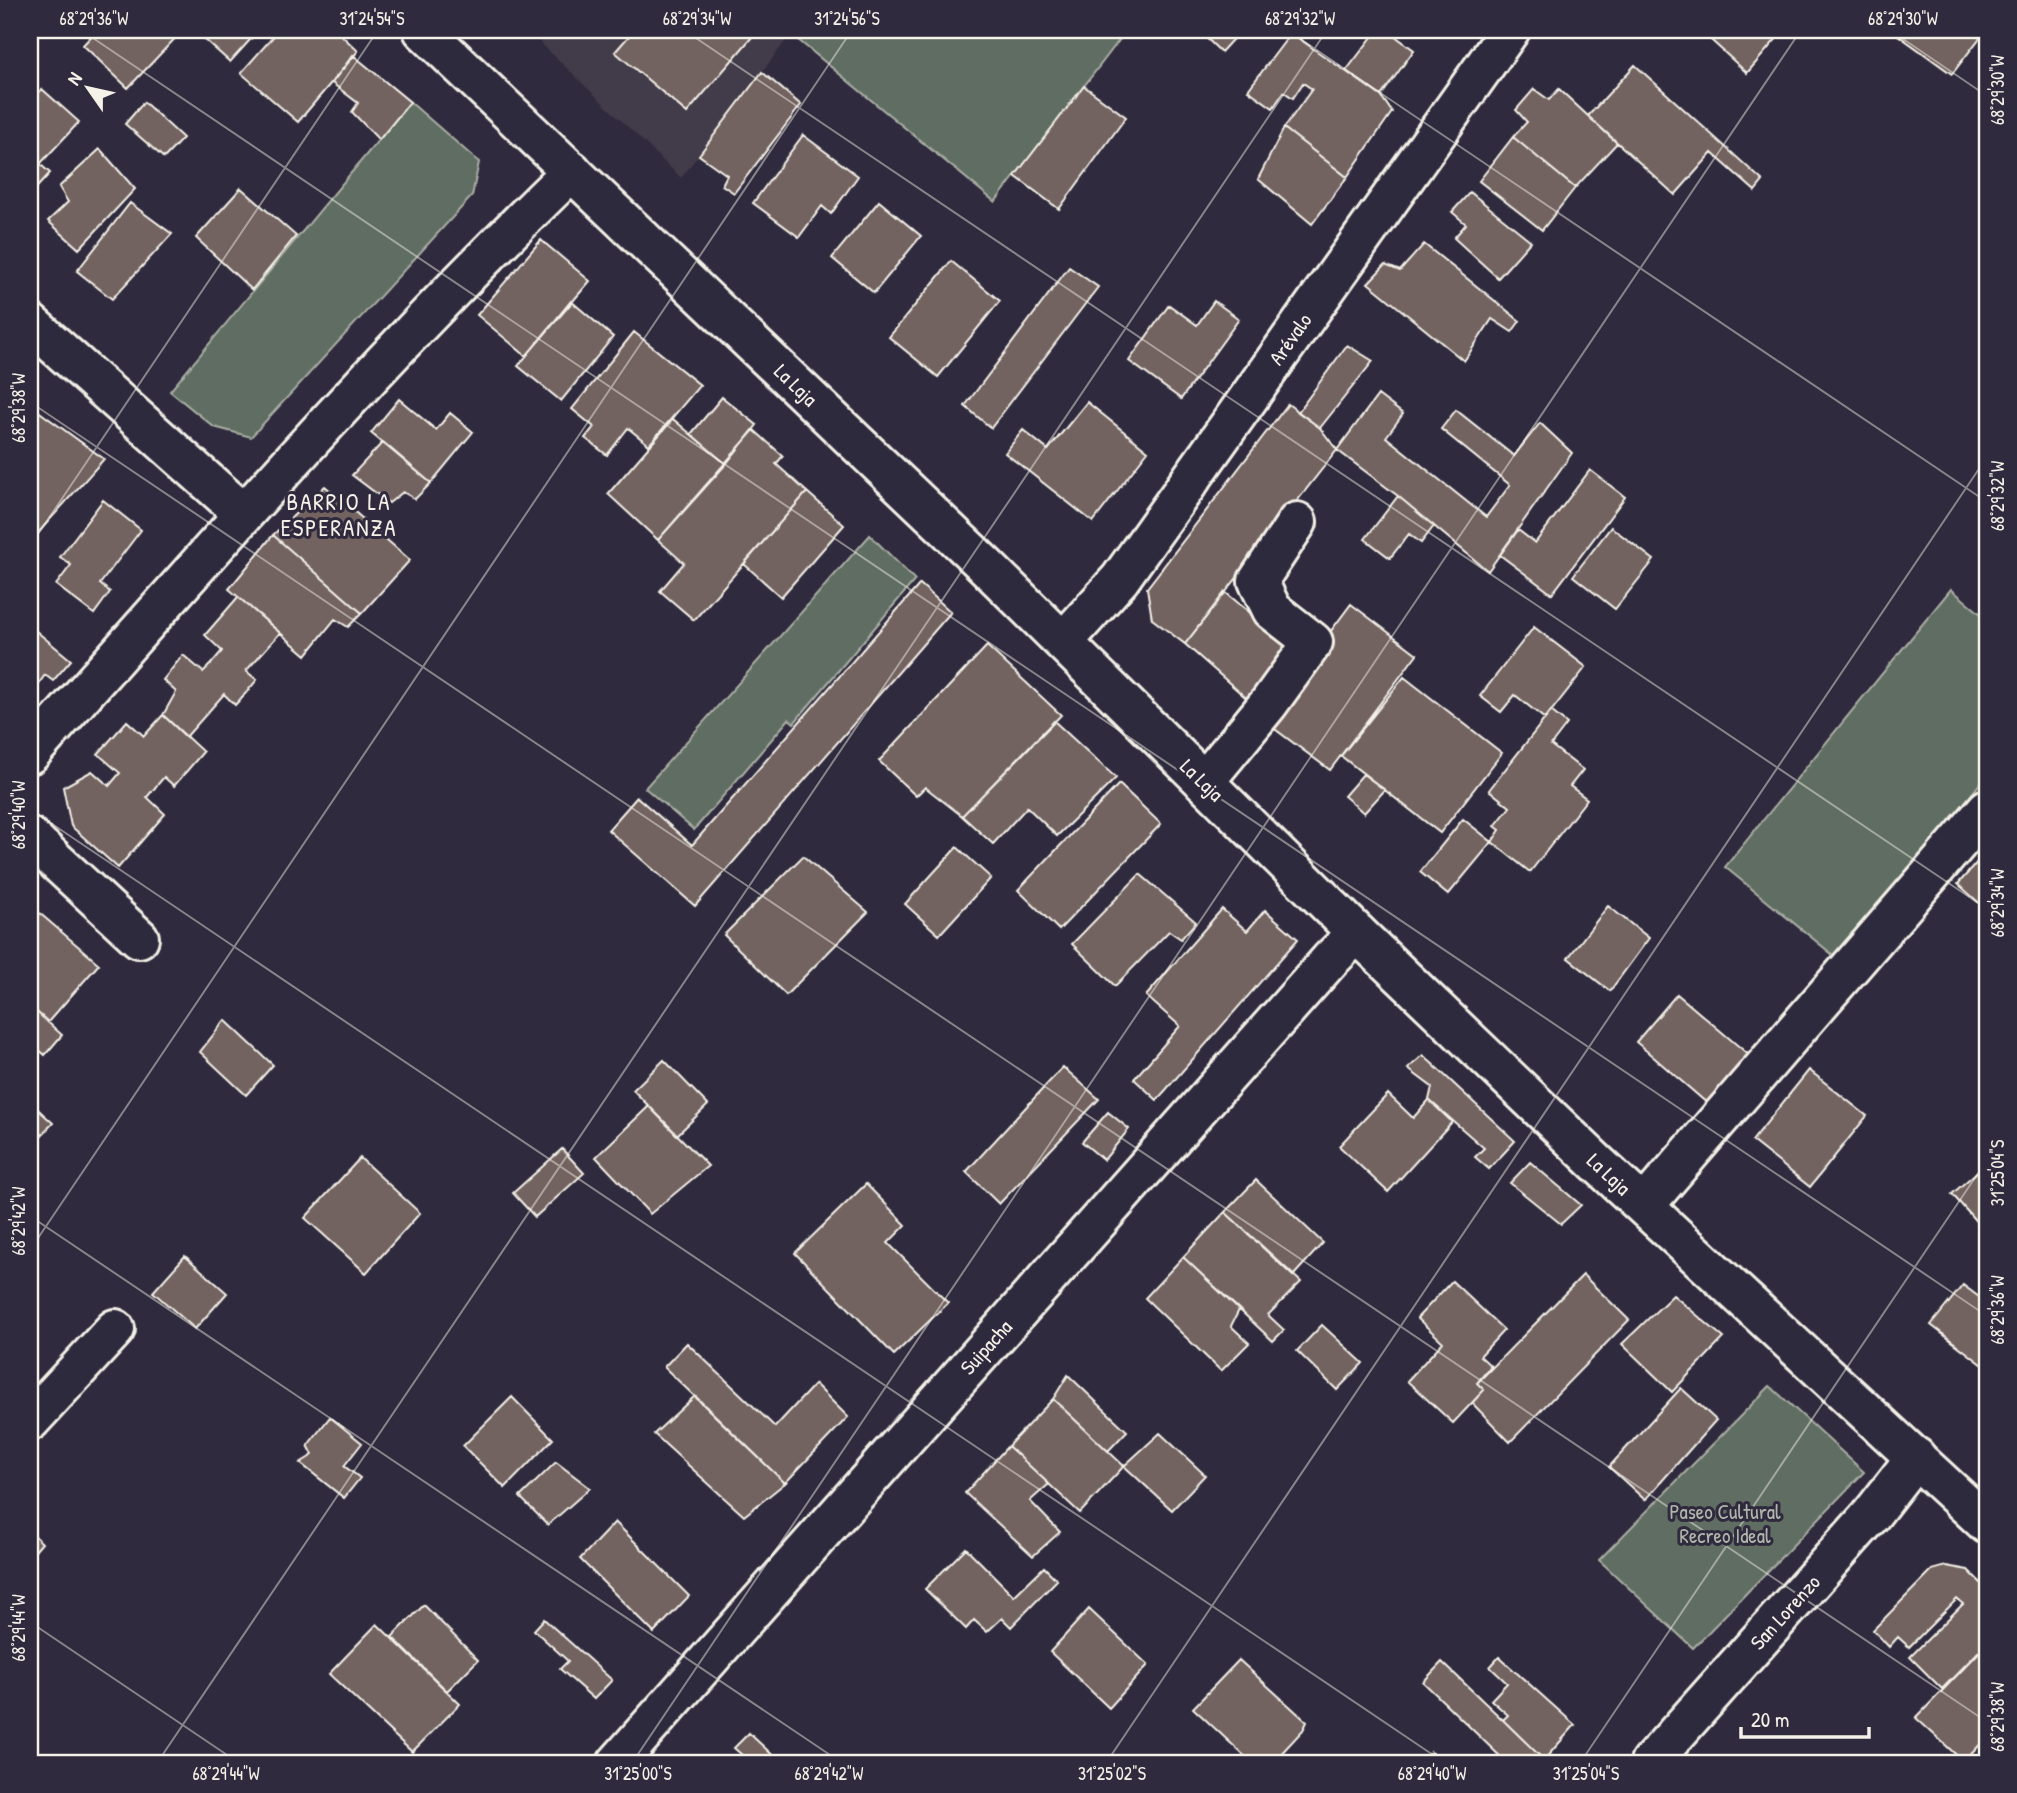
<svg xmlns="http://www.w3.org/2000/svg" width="2017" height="1793" font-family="'Patrick Hand',sans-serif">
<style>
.built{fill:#433b48}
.green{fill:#606d62;stroke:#aaafa5;stroke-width:2}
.building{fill:#726260;stroke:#f4f1e8;stroke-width:2}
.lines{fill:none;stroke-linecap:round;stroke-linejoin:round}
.street-casing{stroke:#f4f1e8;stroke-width:44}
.secondary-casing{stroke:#f4f1e8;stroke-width:44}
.street{stroke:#2f2a3d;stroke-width:38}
.secondary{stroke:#2f2a3d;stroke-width:38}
.ticks{fill:none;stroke:#f4f1e8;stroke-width:2;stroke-opacity:0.45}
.labels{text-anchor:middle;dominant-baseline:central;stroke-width:6;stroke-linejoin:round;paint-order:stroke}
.street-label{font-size:21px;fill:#f4f1e8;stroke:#2f2a3d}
.park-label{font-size:21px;fill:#b1b6ac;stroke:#2f2a3d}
.neighbourhood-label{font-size:23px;letter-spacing:2px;fill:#f4f1e8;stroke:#2f2a3d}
.neatline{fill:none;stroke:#f4f1e8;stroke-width:2.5}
.ticks-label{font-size:18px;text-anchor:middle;fill:#f4f1e8}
</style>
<rect width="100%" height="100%" fill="#2f2a3d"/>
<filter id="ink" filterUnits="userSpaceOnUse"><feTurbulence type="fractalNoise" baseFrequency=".0143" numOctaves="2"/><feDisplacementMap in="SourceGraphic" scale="14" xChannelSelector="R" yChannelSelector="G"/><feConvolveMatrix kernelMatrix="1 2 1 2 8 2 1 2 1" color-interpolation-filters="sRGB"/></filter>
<g filter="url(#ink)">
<path class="built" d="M527 30H794L681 178Z"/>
<path class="green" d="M794 30H1127L995 202 791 34Z
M410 102 479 162 472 196 251 437 214 427 170 391Z
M870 535 915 580 794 723 789 719 694 830 645 788Z
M1951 589 1987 619V775L1838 959 1725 867Z
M1770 1386 1864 1472 1693 1648 1599 1560Z"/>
<path class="building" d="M97 30H183L128 88 83 45Z
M213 30H259L230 62 204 39Z
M279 30H336L358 51 298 122 241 73Z
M634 30H758L687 113 615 52Z
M1198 30H1241L1221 52Z
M1370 30H1393L1391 33 1414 50 1381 96 1346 71 1375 33Z
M1700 30H1784L1747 73Z
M1902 30H1975L1982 35 1952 74 1898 35Z
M1291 33 1381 96 1392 112 1347 177 1284 128 1312 89 1303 83 1293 98 1284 92 1273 108 1248 90Z
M353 55 410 102 379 140 352 112 358 103 332 83Z
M1635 65 1763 181 1755 191 1712 153 1675 195 1588 116Z
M762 72 801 105 734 193 722 185 727 175 699 155Z
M1084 86 1126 117 1059 209 1015 176Z
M42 89 79 122 40 164 50 173 30 195V102Z
M1534 89 1549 100 1559 89 1617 143 1575 188 1513 137 1527 122 1516 110Z
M144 102 183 138 164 158 125 124Z
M1284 128 1347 177 1312 224 1258 179Z
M803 135 858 176 831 214 822 206 799 237 753 203Z
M1513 137 1575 188 1542 230 1479 181Z
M100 149 135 189 79 249 48 221 68 202 59 187Z
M241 188 296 236 252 290 196 238Z
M1470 192 1531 241 1498 278 1454 238 1466 224 1452 212Z
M879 201 921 236 874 293 832 258Z
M130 203 172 234 112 299 77 271Z
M541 240 590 281 526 356 477 315Z
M1424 244 1520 321 1512 332 1492 319 1464 361 1368 283 1385 265 1400 271Z
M951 261 1000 301 938 377 889 337Z
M1069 267 1098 287 991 428 965 406Z
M571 301 613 337 561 401 518 366Z
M1214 301 1239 319 1181 399 1129 361 1169 305 1197 325Z
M634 332 700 385 649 445 628 428 607 455 585 438 594 427 572 409Z
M1347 345 1373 361 1320 428 1298 412Z
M1378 395 1403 414 1386 437 1486 517 1510 485 1441 429 1456 410 1514 456 1540 423 1572 453 1488 571 1398 496 1337 450Z
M722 397 757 425 726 464 691 434Z
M399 399 436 430 450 413 473 432 431 483 371 433Z
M1087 402 1148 451 1093 522 1005 453 1023 430 1048 450Z
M1288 404 1320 428 1337 450 1185 644 1152 619 1147 588Z
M30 405 104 459 30 542Z
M673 419 726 464 658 540 608 494Z
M754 430 783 456 776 464 807 492 694 620 660 591 684 563 658 540Z
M383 442 431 483 415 499 403 492 389 503 352 475Z
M1590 470 1625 497 1552 594 1500 555 1518 530 1535 543Z
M325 486 410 560 362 613 273 535Z
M807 492 844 525 781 597 744 564Z
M1398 496 1434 526 1421 543 1409 534 1390 558 1365 539Z
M103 500 141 530 100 584 110 592 94 614 56 585 71 565 60 557Z
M1611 527 1654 560 1615 609 1573 576Z
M273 535 362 613 348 627 335 619 306 655 229 589Z
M920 584 951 612 695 906 608 830 637 797 692 845Z
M1225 592 1295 650 1252 703 1185 644Z
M238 597 280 633 246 671 257 680 245 694 235 705 224 694 186 737 163 715 176 692 163 680 183 655 203 672 211 664 222 651 205 635Z
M1351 604 1417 654 1330 770 1264 721Z
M30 626 71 660 53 681 45 675 35 689 30 685Z
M1534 627 1586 667 1545 719 1515 695 1501 712 1480 696Z
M987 646 1061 715 962 816 925 787 916 796 879 761Z
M1404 677 1502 753 1440 833 1341 756Z
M1551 711 1567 724 1551 745 1583 770 1570 786 1587 799 1530 872 1492 842 1500 830 1495 826 1510 807 1489 790Z
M163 715 203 752 174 786 164 777 147 797 165 814 118 868 71 826 63 787 92 771 109 786 120 773 98 754 127 721 144 736Z
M1054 721 1116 778 1057 836 1027 807 993 844 962 816Z
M1363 774 1385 790 1364 813 1344 796Z
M1119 784 1161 824 1059 930 1018 890Z
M1463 819 1492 842 1448 895 1420 872Z
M957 847 991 878 939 935 905 904Z
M1987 851V910L1958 884Z
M803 856 868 912 786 995 724 935Z
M1140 874 1196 922 1181 939 1169 931 1115 986 1072 944Z
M30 905 99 964 48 1022 30 1006Z
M1608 906 1649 938 1610 991 1568 958Z
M1222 909 1247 931 1265 910 1298 939 1157 1100 1134 1079 1180 1026 1146 996Z
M1677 994 1749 1055 1708 1104 1636 1042Z
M30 1006 62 1035 45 1055 30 1042Z
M225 1020 273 1065 246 1095 200 1052Z
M1423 1055 1515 1141 1489 1169 1475 1157 1484 1148 1429 1100 1432 1087 1408 1069Z
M664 1060 708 1105 677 1135 633 1090Z
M1063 1067 1099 1099 999 1204 966 1172Z
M1809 1070 1867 1116 1810 1187 1752 1141Z
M1388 1094 1413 1118 1429 1100 1452 1122 1388 1192 1339 1146Z
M30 1102 53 1123 30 1148Z
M649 1106 708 1166 650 1214 596 1157Z
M1108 1112 1129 1129 1104 1160 1082 1142Z
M562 1149 584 1173 535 1217 513 1193Z
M360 1158 420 1213 366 1273 305 1218Z
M1530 1162 1581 1205 1561 1224 1510 1183Z
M1987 1163V1221L1981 1227 1952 1194Z
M1256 1180 1323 1243 1293 1276 1225 1212Z
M866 1184 906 1225 888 1243 948 1303 894 1355 795 1253Z
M1225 1212 1301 1282 1268 1315 1284 1330 1273 1341 1183 1257Z
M185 1256 227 1293 195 1329 153 1292Z
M1183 1257 1239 1310 1231 1326 1249 1343 1221 1371 1145 1298Z
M1583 1275 1629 1320 1510 1442 1472 1403 1484 1390 1477 1383Z
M1452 1281 1504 1330 1480 1356 1491 1366 1477 1383 1484 1390 1453 1423 1407 1381 1443 1342 1417 1318Z
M1963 1285 1987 1303V1368L1931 1325Z
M1673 1295 1724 1338 1672 1392 1622 1344Z
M1322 1325 1363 1363 1337 1390 1297 1351Z
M687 1343 775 1427 815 1384 848 1417 785 1483 664 1367Z
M1068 1375 1127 1431 1108 1451 1053 1399Z
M1681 1388 1716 1420 1645 1500 1609 1467Z
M695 1396 785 1483 744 1516 654 1434Z
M512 1397 553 1439 505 1488 463 1446Z
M1053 1399 1124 1466 1080 1513 1008 1446Z
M330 1417 362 1443 344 1466 360 1478 344 1498 300 1463 313 1455 308 1445Z
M1160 1433 1205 1475 1172 1510 1124 1466Z
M1008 1446 1049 1484 1030 1501 1060 1532 1033 1556 965 1493Z
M556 1462 590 1488 548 1525 520 1497Z
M615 1522 689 1596 654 1633 580 1559Z
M30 1531 42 1543 30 1557Z
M966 1548 1014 1596 1044 1567 1057 1580 1011 1627 1002 1618 987 1632 974 1620 966 1629 925 1589Z
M1946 1566 1968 1570 1987 1589V1643L1942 1689 1910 1657 1963 1604 1957 1599 1909 1647 1898 1637 1889 1647 1873 1630 1932 1570Z
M424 1605 478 1660 447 1691 392 1637Z
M1089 1609 1148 1665 1109 1708 1050 1652Z
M544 1619 612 1680 594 1699 560 1669 568 1661 534 1630Z
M377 1624 460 1704 412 1752 329 1674Z
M1987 1644V1737L1964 1762 1916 1718Z
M1499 1657 1575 1725 1544 1760 1503 1720 1508 1715 1491 1700 1507 1683 1490 1667Z
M1239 1660 1307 1722 1303 1730 1277 1758 1282 1763H1252L1193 1708Z
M1442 1662 1503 1720 1547 1763H1507L1423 1682Z
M749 1733 781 1763H751L734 1748Z
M1431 1752 1444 1763H1421Z"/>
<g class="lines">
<defs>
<path id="street" d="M30 323 243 513
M1062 640 1074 630 1120 579 1510 30
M30 754C206 556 381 355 572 171
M1204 782 1269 703 1313 642 1272 610 1258 581 1297 522
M30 837 139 938
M1644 1206 1987 809
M30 1421 115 1329
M617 1763 1330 960 1357 933
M1650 1763 1871 1515 1916 1457"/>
<path id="secondary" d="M423 30 986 566 1357 933 1598 1164 1987 1524"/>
</defs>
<use href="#street" class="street-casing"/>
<use href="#secondary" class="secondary-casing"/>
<use href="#street" class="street"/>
<use href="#secondary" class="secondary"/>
</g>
</g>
<path class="ticks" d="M81 30 1987 1316M684 30 1987 909M1287 30 1987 502M1890 30 1987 96M30 402 1987 1722M30 546 378 30M30 809 1445 1763M30 1216 842 1763M30 1250 852 30M30 1622 239 1763M157 1763 1327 30M632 1763 1801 30M1106 1763 1987 457M1580 1763 1987 1160"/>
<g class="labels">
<g class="street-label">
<text transform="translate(1290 339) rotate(-55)">Arévalo</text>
<text transform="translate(796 385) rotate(44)">La Laja</text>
<text transform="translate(1202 780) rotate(44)">La Laja</text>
<text transform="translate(1609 1174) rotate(43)">La Laja</text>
<text transform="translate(986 1347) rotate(-48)">Suipacha</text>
<text transform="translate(1785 1612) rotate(-48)">San Lorenzo</text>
</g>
<g class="park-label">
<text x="1725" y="1511">Paseo Cultural<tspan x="1725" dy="24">Recreo Ideal</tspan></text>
</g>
<g class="neighbourhood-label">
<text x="339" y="501">BARRIO LA<tspan x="339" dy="26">ESPERANZA</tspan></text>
</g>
</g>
<rect width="2017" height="1793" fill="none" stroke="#2f2a3d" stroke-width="77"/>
<g transform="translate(88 88) rotate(304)" stroke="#2f2a3d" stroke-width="5" paint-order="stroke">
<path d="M0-5L12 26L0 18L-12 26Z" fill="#f4f1e8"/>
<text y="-10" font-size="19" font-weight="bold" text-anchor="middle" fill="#f4f1e8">N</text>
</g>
<path d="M1741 1727v10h128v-10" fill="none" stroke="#f4f1e8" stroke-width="3.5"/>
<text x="1751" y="1727" font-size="21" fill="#f4f1e8" stroke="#2f2a3d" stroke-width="5" paint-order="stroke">20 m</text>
<rect x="38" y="38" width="1941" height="1717" class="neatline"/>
<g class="ticks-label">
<text x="94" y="25">68°29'36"W</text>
<text x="372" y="25">31°24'54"S</text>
<text x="697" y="25">68°29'34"W</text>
<text x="847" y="25">31°24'56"S</text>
<text x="1300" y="25">68°29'32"W</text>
<text x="1903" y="25">68°29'30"W</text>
<text transform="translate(1998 90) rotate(-90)" y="6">68°29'30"W</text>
<text transform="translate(19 408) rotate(-90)" y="6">68°29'38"W</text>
<text transform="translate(1998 496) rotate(-90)" y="6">68°29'32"W</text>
<text transform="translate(19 815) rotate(-90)" y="6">68°29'40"W</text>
<text transform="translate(1998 903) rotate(-90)" y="6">68°29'34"W</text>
<text transform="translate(1998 1173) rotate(-90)" y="6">31°25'04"S</text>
<text transform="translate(19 1221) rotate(-90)" y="6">68°29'42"W</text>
<text transform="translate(1998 1310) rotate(-90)" y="6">68°29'36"W</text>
<text transform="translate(19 1628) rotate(-90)" y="6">68°29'44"W</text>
<text transform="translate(1998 1717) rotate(-90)" y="6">68°29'38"W</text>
<text x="226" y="1780">68°29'44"W</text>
<text x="638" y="1780">31°25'00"S</text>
<text x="829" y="1780">68°29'42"W</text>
<text x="1112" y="1780">31°25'02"S</text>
<text x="1432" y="1780">68°29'40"W</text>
<text x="1586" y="1780">31°25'04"S</text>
</g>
</svg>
